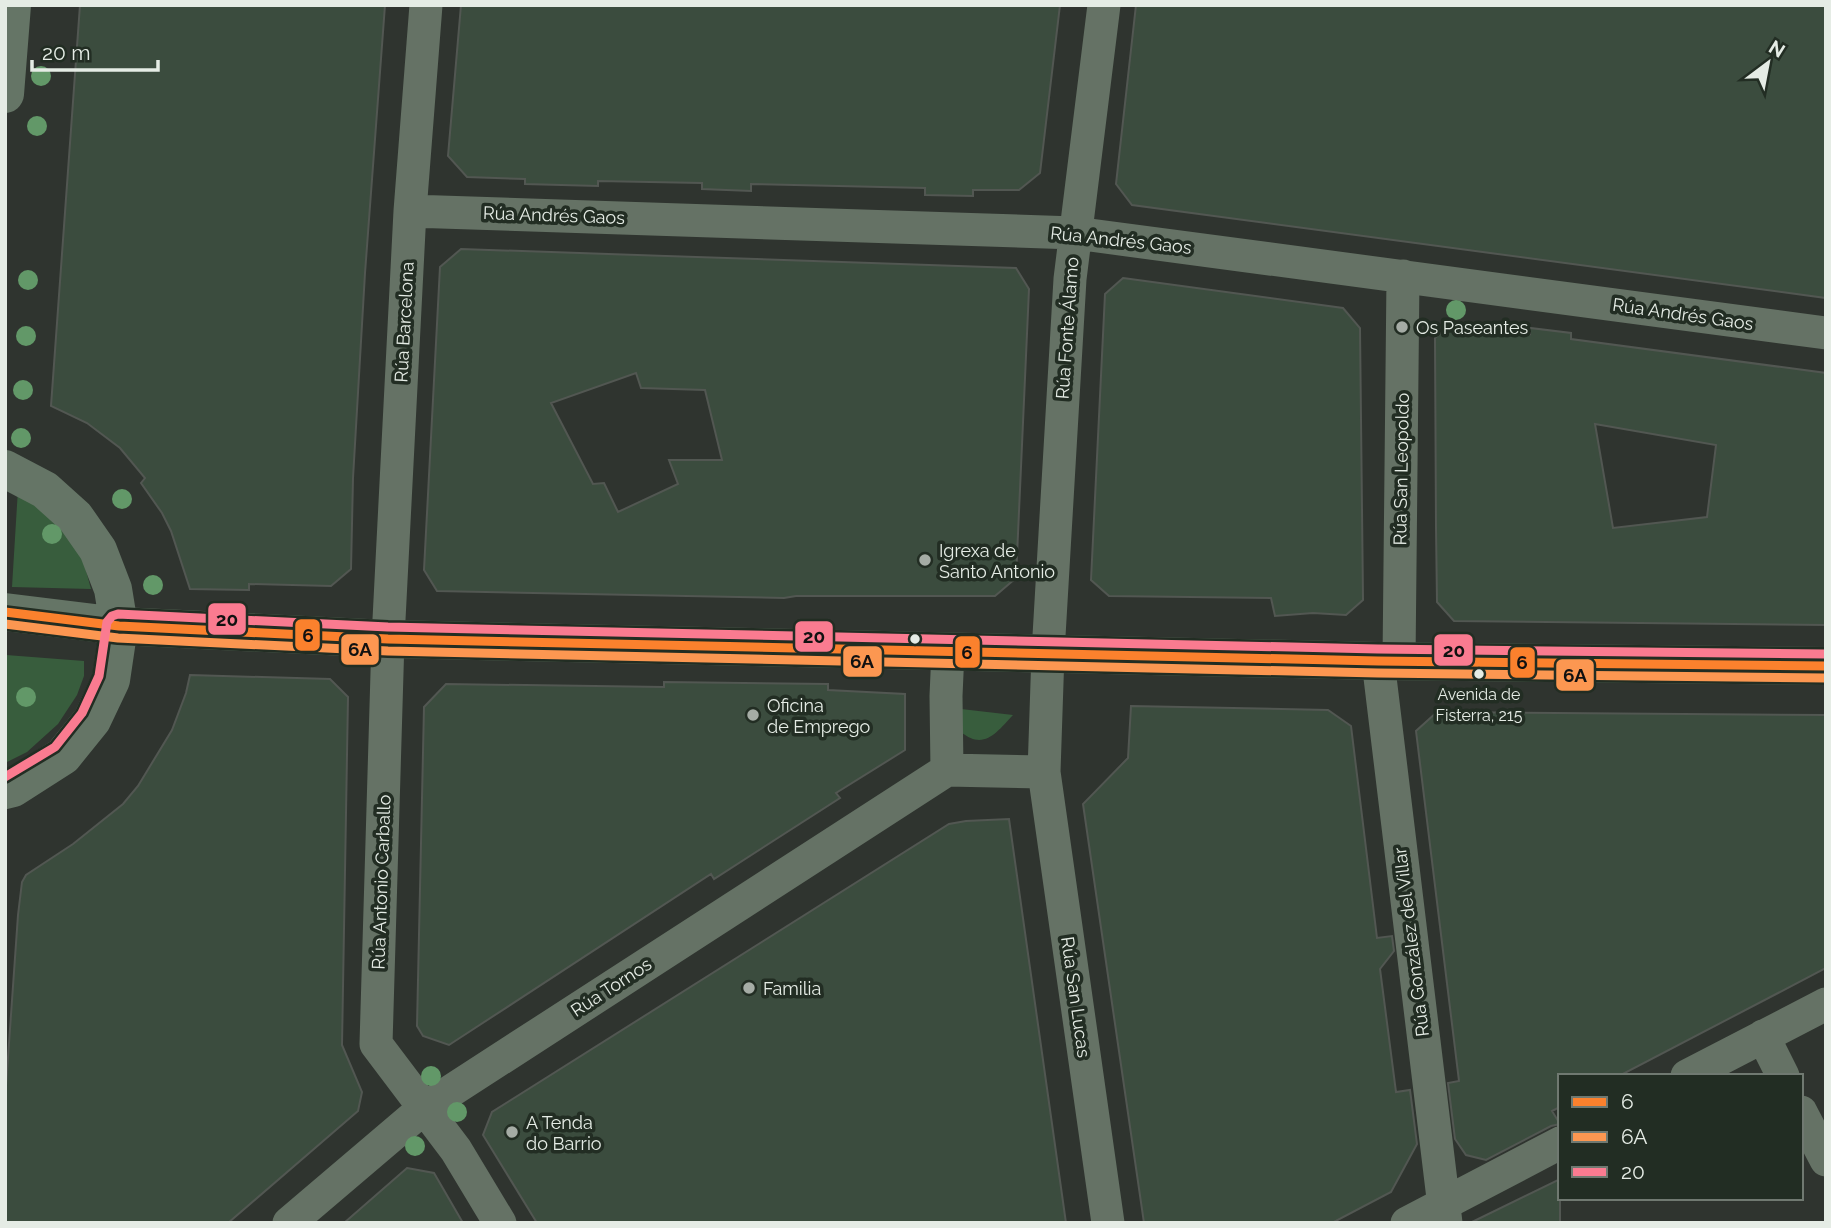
<svg xmlns="http://www.w3.org/2000/svg" width="1831" height="1228" font-family="Raleway,sans-serif">
<style>
.green{fill:#385d3d}
.building{fill:#3b4c3e;stroke:#525752;stroke-width:2;fill-rule:evenodd}
.lines{fill:none;stroke-linecap:round;stroke-linejoin:round}
.street{stroke:#657265;stroke-width:33}
.secondary{stroke:#657566;stroke-width:38}
.bus-1-casing{stroke:#222d23;stroke-width:14}
.bus-2-casing{stroke:#222d23;stroke-width:14}
.bus-3-casing{stroke:#222d23;stroke-width:14}
.bus-1{stroke:#fb812d;stroke-width:9}
.bus-2{stroke:#fc9751;stroke-width:9}
.bus-3{stroke:#fa7b90;stroke-width:9}
.tree{fill:#629868}
.poi-dot{fill:#a5aca5;stroke:#222d23;stroke-width:2.5}
.bus-dot{fill:#e5ece5;stroke:#222d23;stroke-width:2.5}
.labels{text-anchor:middle;dominant-baseline:central;stroke-width:7;stroke-linejoin:round;paint-order:stroke}
.bus-label{font-size:16px;fill:#e5ece5;stroke:#222d23}
.street-label{font-size:18px;fill:#e5ece5;stroke:#222d23}
.poi-label{font-size:18px;fill:#e5ece5;stroke:#222d23;text-anchor:start}
.line-badge{stroke:#222d23;stroke-width:2.5}
.pale-badge-label{font-size:19px;text-anchor:middle;font-weight:bold;fill:#111}
</style>
<rect width="100%" height="100%" fill="#2f342f"/>
<path class="green" d="M18 489 45 506 82 556 91 589 12 587Z
M6 655 84 661V676L77 695 58 724 27 752 5 763Z
M961 709 1013 715C997 732 984 751 961 732Z"/>
<path class="building" d="M80 5H385L365 273 353 478 351 569 331 586 249 584V590L190 589 171 531 162 513 141 483 145 478 120 448 87 423 51 406Z
M461 5H1060L1040 173 1019 190H973V196L925 195V188L751 184V191L702 189V183L598 181V186L525 184V179L467 177 448 156Z
M1136 5H1826V298L1132 205 1116 184Z
M461 249 1016 268 1029 289 1016 578 995 596H796L784 598 437 591 424 570 440 267ZM636 373 641 388 705 390 722 460H669L678 484 618 512 604 483 593 484 551 403Z
M1123 278 1343 308 1360 328 1363 600 1346 615 1313 613 1275 616 1271 598 1109 596 1091 580 1105 294Z
M1451 324 1530 334V328L1571 333V339L1826 373V625L1454 621 1437 602 1436 527 1435 338ZM1595 424 1716 445 1707 517 1613 528Z
M190 675 330 679 348 697 342 1045 362 1092 358 1111 228 1223H5V1100L18 915 22 882 26 875 73 844 123 804 138 786 172 730 186 693Z
M664 682 828 684V690L905 694V750L836 793 840 798 714 879 711 874 449 1045 423 1036 417 1026 424 707 446 684 664 687Z
M1131 706 1328 710 1351 726 1377 938 1392 936 1394 951 1380 969 1396 1092 1410 1090 1417 1144 1391 1192 1332 1223H1144L1083 804 1128 758Z
M1437 712 1826 715V968L1619 1076H1560V1107L1552 1111 1560 1124 1551 1126 1486 1160 1466 1155 1455 1139 1448 1083 1459 1081 1416 731Z
M1009 819 1066 1223H537L483 1135 492 1112 949 824 966 821Z
M407 1168 434 1173 463 1223H344Z
M1560 1179V1223H1470Z"/>
<g class="lines">
<path class="street" d="M426 5 410 211 388 639 376 1044 456 1150 500 1223
M410 211 1075 233 1826 333
M948 651 946 696 947 770 1044 772 1048 653 1070 279 1104 5
M1378 661 1446 1223
M1399 661 1403 276
M1044 772 1108 1223
M1763 1036 1783 1076
M1687 1076 1826 1004
M1801 1112 1826 1160
M289 1223 423 1109 947 770
M1407 1223 1560 1143"/>
<path class="secondary" d="M5 94 12 5
M5 469 45 490 75 517 98 550 113 589 119 626 111 680 92 720 63 756 13 788 5 790
M5 612 119 626 388 639 1378 661 1826 666"/>
<defs>
<path id="bus-1" d="M5 612 119 626 388 639 1378 661 1826 666"/>
<path id="bus-2" d="M5 624 118 638 388 651 1378 673 1826 678"/>
<path id="bus-3" d="M5 777 55 747 82 713 99 676 107 622 112 616 118 614 388 627 1378 649 1826 654"/>
</defs>
<use href="#bus-1" class="bus-1-casing"/>
<use href="#bus-2" class="bus-2-casing"/>
<use href="#bus-3" class="bus-3-casing"/>
<use href="#bus-1" class="bus-1"/>
<use href="#bus-2" class="bus-2"/>
<use href="#bus-3" class="bus-3"/>
</g>
<g class="tree">
<circle cx="41" cy="76" r="10"/>
<circle cx="37" cy="126" r="10"/>
<circle cx="28" cy="280" r="10"/>
<circle cx="1456" cy="310" r="10"/>
<circle cx="26" cy="336" r="10"/>
<circle cx="23" cy="390" r="10"/>
<circle cx="21" cy="438" r="10"/>
<circle cx="122" cy="499" r="10"/>
<circle cx="52" cy="534" r="10"/>
<circle cx="153" cy="585" r="10"/>
<circle cx="26" cy="697" r="10"/>
<circle cx="431" cy="1076" r="10"/>
<circle cx="457" cy="1112" r="10"/>
<circle cx="415" cy="1146" r="10"/>
</g>
<g class="poi-dot">
<circle cx="1402" cy="327" r="7"/>
<circle cx="925" cy="560" r="7"/>
<circle cx="753" cy="715" r="7"/>
<circle cx="749" cy="988" r="7"/>
<circle cx="512" cy="1132" r="7"/>
</g>
<g class="bus-dot">
<circle cx="915" cy="639" r="6"/>
<circle cx="1479" cy="674" r="6"/>
</g>
<g class="labels">
<g class="bus-label">
<text x="1479" y="694">Avenida de<tspan x="1479" dy="21">Fisterra, 215</tspan></text>
</g>
<g class="street-label">
<text transform="translate(554 215) rotate(2)">Rúa Andrés Gaos</text>
<text transform="translate(1121 240) rotate(6)">Rúa Andrés Gaos</text>
<text transform="translate(1683 314) rotate(8)">Rúa Andrés Gaos</text>
<text transform="translate(404 322) rotate(-87)">Rúa Barcelona</text>
<text transform="translate(1067 328) rotate(-86)">Rúa Fonte Álamo</text>
<text transform="translate(1401 469) rotate(-89)">Rúa San Leopoldo</text>
<text transform="translate(381 882) rotate(-88)">Rúa Antonio Carballo</text>
<text transform="translate(1411 942) rotate(-97)">Rúa González del Villar</text>
<text transform="translate(611 987) rotate(-33)">Rúa Tornos</text>
<text transform="translate(1076 997) rotate(82)">Rúa San Lucas</text>
</g>
<g class="poi-label">
<text x="1416" y="327">Os Paseantes</text>
<text x="939" y="550">Igrexa de<tspan x="939" dy="21">Santo Antonio</tspan></text>
<text x="767" y="705">Oficina<tspan x="767" dy="21">de Emprego</tspan></text>
<text x="763" y="988">Familia</text>
<text x="526" y="1122">A Tenda<tspan x="526" dy="21">do Barrio</tspan></text>
</g>
</g>
<g class="line-badge">
<rect x="207" y="602" width="40" height="34" rx="7" fill="#fa7b90"/>
<rect x="294" y="618" width="27" height="34" rx="7" fill="#fb812d"/>
<rect x="794" y="620" width="40" height="33" rx="7" fill="#fa7b90"/>
<rect x="340" y="633" width="40" height="33" rx="7" fill="#fc9751"/>
<rect x="1433" y="633" width="41" height="34" rx="7" fill="#fa7b90"/>
<rect x="954" y="635" width="27" height="34" rx="7" fill="#fb812d"/>
<rect x="842" y="645" width="41" height="33" rx="7" fill="#fc9751"/>
<rect x="1509" y="646" width="27" height="33" rx="7" fill="#fb812d"/>
<rect x="1555" y="658" width="40" height="34" rx="7" fill="#fc9751"/>
</g>
<g class="pale-badge-label">
<text x="227" y="626">20</text>
<text x="308" y="642">6</text>
<text x="814" y="643">20</text>
<text x="360" y="656">6A</text>
<text x="1454" y="657">20</text>
<text x="967" y="659">6</text>
<text x="862" y="668">6A</text>
<text x="1522" y="669">6</text>
<text x="1575" y="682">6A</text>
</g>
<rect width="1831" height="1228" fill="none" stroke="#e5ece5" stroke-width="14"/>
<rect x="1558" y="1074" width="245" height="126" fill="#222d23" stroke="#707971" stroke-width="2"/>
<rect x="1572" y="1097" width="35" height="10" fill="#fb812d" stroke="#707971" stroke-width="2"/>
<text x="1621" y="1109" font-size="21" fill="#e5ece5">6</text>
<rect x="1572" y="1132" width="35" height="10" fill="#fc9751" stroke="#707971" stroke-width="2"/>
<text x="1621" y="1144" font-size="21" fill="#e5ece5">6A</text>
<rect x="1572" y="1167" width="35" height="10" fill="#fa7b90" stroke="#707971" stroke-width="2"/>
<text x="1621" y="1179" font-size="21" fill="#e5ece5">20</text>
<g transform="translate(1768 63) rotate(32)" stroke="#222d23" stroke-width="5" paint-order="stroke">
<path d="M0-5L12 26L0 18L-12 26Z" fill="#e5ece5"/>
<text y="-10" font-size="19" font-weight="bold" text-anchor="middle" fill="#e5ece5">N</text>
</g>
<path d="M32 60v10h126v-10" fill="none" stroke="#e5ece5" stroke-width="3.5"/>
<text x="42" y="60" font-size="21" fill="#e5ece5" stroke="#222d23" stroke-width="5" paint-order="stroke">20 m</text>
</svg>
